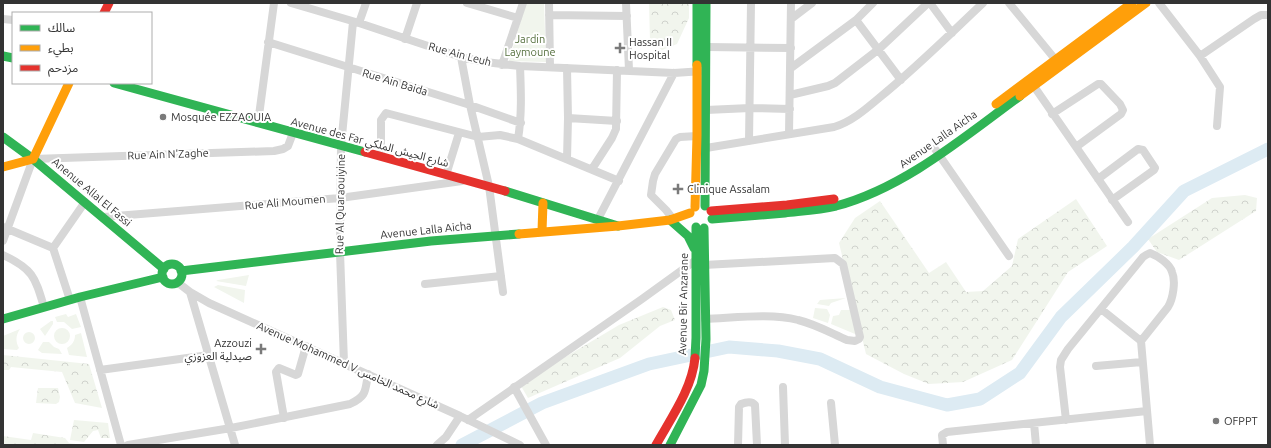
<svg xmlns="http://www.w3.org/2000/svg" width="1271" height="448" font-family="Ubuntu,'Noto Sans Arabic',sans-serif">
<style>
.park{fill:url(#park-crowns)}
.garden{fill:#f1f5ed}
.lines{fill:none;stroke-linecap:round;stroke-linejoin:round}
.river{stroke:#ddebf3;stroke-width:13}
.street{stroke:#d7d7d7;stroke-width:8}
.fast{stroke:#30b455;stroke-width:9}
.slow{stroke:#ff9f0a;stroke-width:9}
.jam{stroke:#e5322d;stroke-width:9}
.poi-dot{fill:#7a7a7a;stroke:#fff;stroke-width:1.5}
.labels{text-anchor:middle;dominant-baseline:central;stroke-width:4;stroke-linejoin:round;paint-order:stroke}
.park-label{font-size:11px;fill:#56703f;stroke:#fff}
.poi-label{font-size:11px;fill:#333;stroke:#fff;text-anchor:start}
.street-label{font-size:11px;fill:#333;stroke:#fff}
</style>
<defs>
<pattern id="park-crowns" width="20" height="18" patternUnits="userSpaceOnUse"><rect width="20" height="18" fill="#f1f5ed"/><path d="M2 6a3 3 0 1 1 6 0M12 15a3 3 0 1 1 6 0" fill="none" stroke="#cfd2cc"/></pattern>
</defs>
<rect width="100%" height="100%" fill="#fff"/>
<path class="park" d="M649 3H689V18L677 44 662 50 650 41Z
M1245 195 1257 198 1256 211 1179 260 1157 252 1148 239 1212 198Z
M1076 199 1107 246 1068 272 1012 360 963 382 929 384 904 374 866 354 839 243 855 218 880 201 929 273 946 262 966 292 983 291 1012 266 1018 239Z
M663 307 671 310 675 320 660 326 620 358 528 398 521 386 562 359 619 325Z
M3 355 89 364 102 408 75 403 62 372 11 367 9 370H3Z
M38 388H58L60 397 59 402 56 404 36 403Z
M74 420 108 423 110 438H101L98 430 93 431 84 442 70 440Z
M33 433 65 438 69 443 82 445H3V436L31 440Z"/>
<path class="garden" d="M526 3H544L546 62 509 61Z
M249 275 246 286 216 281 218 280Z
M218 285 245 290 244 303 214 287Z
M846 298 831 303 829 306 817 304 820 300Z
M815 308 827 309 830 315 828 323 813 318Z
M841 310H851L856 333 855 334 831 324 833 316 839 315Z
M66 314 68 317 76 314 81 327 72 329 64 322H57L55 317Z
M51 321H53V324L45 336 40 329Z
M54 336a8 8 0 1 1 16 0a8 8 0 1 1-16 0Z
M20 329C16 335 15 341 19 348L17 350 3 349V336Z
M23 338a6 6 0 1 1 12 0a6 6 0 1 1-12 0Z
M81 333 87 357 69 355 67 348C72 345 75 341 75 335Z
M43 342H49L54 347 59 349 62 354 42 353 38 350Z"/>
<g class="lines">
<path class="river" d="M462 445 542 403 649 364 729 347 778 351 820 359 880 387 947 405 980 399 1020 373 1061 317 1133 247 1184 191 1268 149"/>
<path class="street" d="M291 3 359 23 461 57 485 62 520 66 674 73 703 71
M467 3 518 18
M549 3 550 67
M626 3 629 70
M930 3 952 33
M1009 3 1059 64
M1159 3 1200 56 1254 19 1261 15H1268
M549 15 627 16
M3 19 13 20
M791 19 812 3
M856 20 901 80
M359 23 366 3
M405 39 417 3
M268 42 470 105 521 123
M707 47 791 48
M1200 56 1220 87 1217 126
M461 57 470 105 489 186 503 292
M502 65 523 3
M567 68 568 118 567 159
M791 68 856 20 873 3
M1031 82 1128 222
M790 95 828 86 835 83 879 49 928 3
M706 110 750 108 790 109
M1052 114 1098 84H1101L1120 104 1123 110 1121 114 1076 147
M568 118 617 121
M258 123 274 3
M789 134 791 3
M518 139C522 115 521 91 520 66
M749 141 751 3
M706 148 834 127C851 122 866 109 879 98 916 68 949 35 983 3
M935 149 1009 256
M381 156V120L386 113 478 137 500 135 518 139 619 181
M592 169 612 138 616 129 617 70
M446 175 459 133
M1098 179 1138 149 1143 150 1155 168 1154 170 1112 200
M103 217 340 198 462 181
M598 219 674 73
M673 219 666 210 651 195 653 181 655 174 676 139 680 137 697 136
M3 227 53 248 70 300
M3 241 33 159 274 151 283 149 288 146 293 133
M53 248 85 202
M3 255C33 269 35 277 44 307
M704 265 835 258 843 264 860 337 859 339 855 341 847 340C831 333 815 324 798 320 771 313 734 318 705 319
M177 282 190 292 209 303 460 416 520 445
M425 284 501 276
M190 292 235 445
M80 297 121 445
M1101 309 1141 341 1150 445
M344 363 340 252 341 146 353 22
M1096 366 1142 362
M100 370 209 355
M514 387 546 445
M783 387 785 445
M831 403 835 445
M284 418 276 372 279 368 296 375 298 374 306 346
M468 420 642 299 696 260
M1066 420 1060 367 1061 360 1068 349 1143 257 1146 255 1150 253C1158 256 1170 264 1172 272 1176 281 1173 299 1168 307L1141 341
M1034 423 1036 445
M128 445 231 428 350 404C367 396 365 391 368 374
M437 445 446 437 460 416
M738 445 739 407 741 404C746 402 752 401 755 405L757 445
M943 445 942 435 947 432 1147 411"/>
<path class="fast" d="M697 3V65
M3 56 13 58
M114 83 365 152
M3 137 33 159 164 269
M505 191 618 226
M705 206 706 3
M712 219C736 217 760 215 785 213 802 211 819 210 836 206 904 188 964 137 1020 96
M670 220 688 236 694 248
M162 274a10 10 0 1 1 20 0a10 10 0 1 1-20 0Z
M181 271 431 241 519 234
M3 319 80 297 163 277
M695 358 696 338V227
M670 445 701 385 704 371 706 339 704 228"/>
<path class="slow" d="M1020 96 1146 3
M996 104 1132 3
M33 159 69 83
M3 167 33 159
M695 207 697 136V65
M542 231 543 203
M519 234 618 226 670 220 690 213"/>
<path class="jam" d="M104 13 109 3
M365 152 505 191
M711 211 787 205 834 199
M656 445C671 418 692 389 695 358"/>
</g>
<g class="poi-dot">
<path d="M618 42h4v4h4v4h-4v4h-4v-4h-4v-4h4z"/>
<circle cx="163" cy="117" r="4"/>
<path d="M676 183h4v4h4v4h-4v4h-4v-4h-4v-4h4z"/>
<path d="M259 343h4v4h4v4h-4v4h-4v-4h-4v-4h4z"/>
<circle cx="1216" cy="421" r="4"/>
</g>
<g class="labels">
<g class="park-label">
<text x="530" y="39">Jardin<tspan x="530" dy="13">Laymoune</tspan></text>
</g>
<g class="poi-label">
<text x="629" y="42">Hassan II<tspan x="629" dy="13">Hospital</tspan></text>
<text x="171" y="117">Mosquée EZZAOUIA</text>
<text x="687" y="189">Clinique Assalam</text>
<text x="252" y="343" text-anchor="end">Azzouzi<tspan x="252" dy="13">صيدلية العزوزي</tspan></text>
<text x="1224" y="421">OFPPT</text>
</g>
<g class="street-label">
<text transform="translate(460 54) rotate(15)">Rue Ain Leuh</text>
<text transform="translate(395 82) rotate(17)">Rue Ain Baida</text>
<text transform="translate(938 139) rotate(-35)">Avenue Lalla Aicha</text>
<text transform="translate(370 142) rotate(15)">Avenue des Far شارع الجيش الملكي</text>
<text transform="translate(168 154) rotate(-2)">Rue Ain N'Zaghe</text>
<text transform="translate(92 192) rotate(40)">Anenue Allal El Fassi</text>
<text transform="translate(285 202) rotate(-5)">Rue Ali Moumen</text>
<text transform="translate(340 204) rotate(-89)">Rue Al Quaraouiyine</text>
<text transform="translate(426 230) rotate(-6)">Avenue Lalla Aicha</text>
<text transform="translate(683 304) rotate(-89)">Avenue Bir Anzarane</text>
<text transform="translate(348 365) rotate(24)">Avenue Mohammed V شارع محمد الخامس</text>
</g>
</g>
<rect width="1271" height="448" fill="none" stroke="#333333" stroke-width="8"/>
<rect x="12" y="12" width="140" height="72" fill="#ffffff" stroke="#adadad"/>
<rect x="20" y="25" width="20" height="6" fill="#30b455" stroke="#adadad"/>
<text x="48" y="32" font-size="12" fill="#333333">سالك</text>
<rect x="20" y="45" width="20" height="6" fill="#ff9f0a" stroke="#adadad"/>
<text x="48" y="52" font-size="12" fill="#333333">بطيء</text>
<rect x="20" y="65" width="20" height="6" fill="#e5322d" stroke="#adadad"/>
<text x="48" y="72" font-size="12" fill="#333333">مزدحم</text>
</svg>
